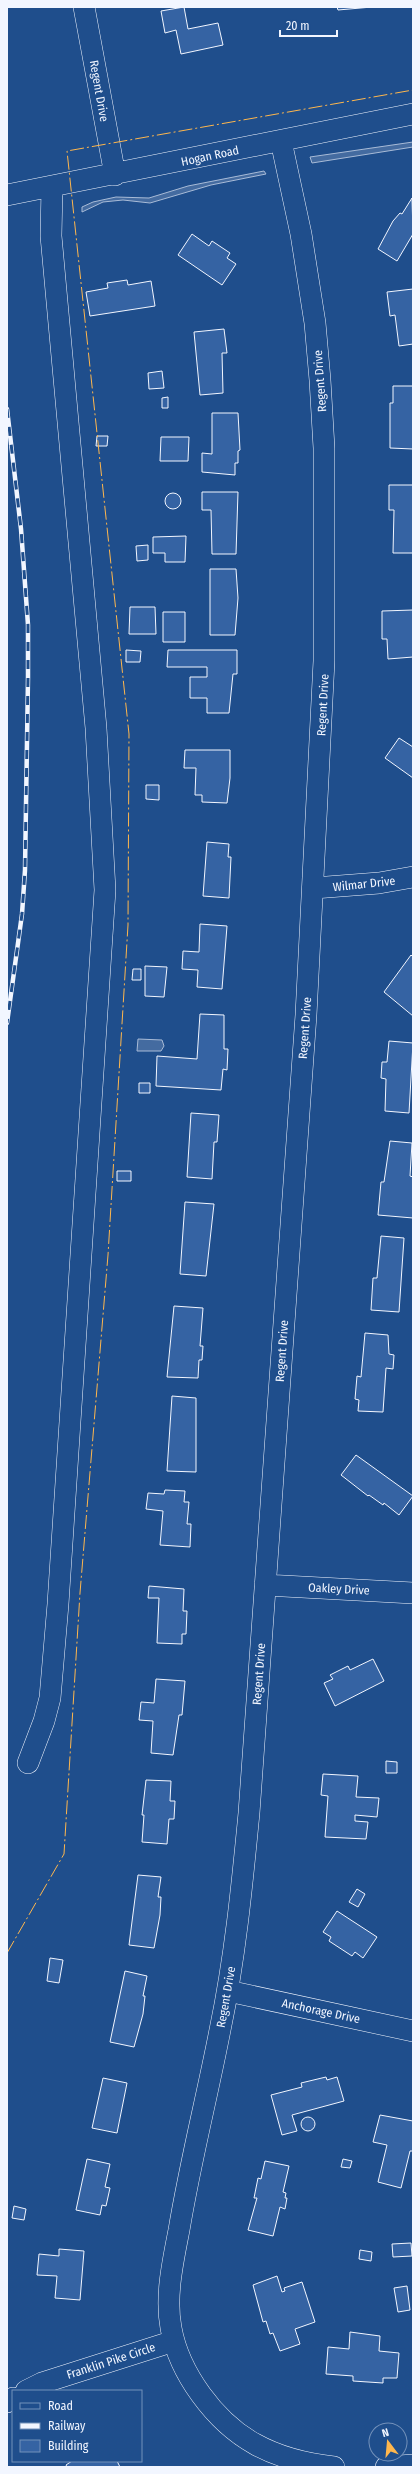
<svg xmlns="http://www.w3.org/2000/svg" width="420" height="2474" font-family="'Fira Sans Condensed',sans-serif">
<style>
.water{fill:#446ba0;stroke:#a8bbd7}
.building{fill:#3563a3;stroke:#f2f6ff}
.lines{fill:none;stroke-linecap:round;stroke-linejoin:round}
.minor-casing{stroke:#f2f6ff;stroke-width:22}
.minor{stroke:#1f4e8c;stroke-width:21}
.rail-casing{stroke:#f2f6ff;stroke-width:4.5}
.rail{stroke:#1f4e8c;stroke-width:3;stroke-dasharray:9;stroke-linecap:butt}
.power{stroke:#ffb74d;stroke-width:1;stroke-dasharray:14 3 2 3;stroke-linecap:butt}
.labels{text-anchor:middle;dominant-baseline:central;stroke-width:3;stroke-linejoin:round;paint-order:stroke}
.street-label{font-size:12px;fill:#f2f6ff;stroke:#1f4e8c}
</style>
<rect width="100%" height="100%" fill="#1f4e8c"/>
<path class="water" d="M413 142V147L312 163 310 157Z
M264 171 266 174 211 185 150 203 123 200 103 202 82 212V207L93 202 116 197 149 198 188 186Z
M138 1039 162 1040 164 1046 161 1051H137Z"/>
<path class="building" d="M184 7 188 29 218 23 223 45 181 54 176 30 165 33 161 11Z
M337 7H372L338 10Z
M412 198 413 234 397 261 378 249 393 221 400 213 402 214Z
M192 234 209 246 212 241 230 253 227 258 236 264 222 285 178 255Z
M127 280 128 285 151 281 155 306 90 316 86 292 108 288 107 283Z
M413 289V344L399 346 395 315 390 316 387 292Z
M224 329 227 353H222L223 393 200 395 194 332Z
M162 371 164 388 149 389 148 373Z
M393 386H413V449L390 448V403H393Z
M168 397V408H162V398Z
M212 413H238L240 450 238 451V463H235V475L202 472V453L212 454Z
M97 436H108L107 446H96Z
M161 437H189L188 461H160Z
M389 485H413V553H393L394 510H389Z
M202 492H238L236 554H212L211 510H202Z
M165 501a8 8 0 1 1 16 0a8 8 0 1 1-16 0Z
M186 536 185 562H165V553H153V537Z
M148 545V560L137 561 136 546Z
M210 569H236L238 598 235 635H210Z
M130 607H155L156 634H129Z
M413 610V657L388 659 387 639H382V611Z
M163 612H185V642H163Z
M126 650 141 651 140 662H126Z
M168 650H237V674H233L229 713H207V698H190V677H207V667H167Z
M399 738 413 747V778L385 758Z
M185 750H230V778L227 803 202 802V795H195L196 768H184Z
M146 785H159V800L146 799Z
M207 842 229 844 228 857H231L229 898 203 896Z
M200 924 227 926 222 989 197 987 198 970 182 969 183 951 199 952Z
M411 955 413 957V1016L384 992Z
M145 966 167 967 164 997 145 996Z
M133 969H141V980H132Z
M200 1014 224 1015V1049H228L227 1070 223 1069 221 1090 156 1086 157 1056 197 1059Z
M389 1041 413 1043 409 1113 385 1111 386 1079 381 1078 382 1062H387Z
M139 1083H150V1093H139Z
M191 1113 219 1115 217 1142H214L212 1179 187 1177Z
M390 1141 412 1143 410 1176 413 1177V1218L378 1215 381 1182H384Z
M117 1171H131V1181H117Z
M185 1202 214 1204 206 1276 180 1274Z
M381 1236 404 1238 399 1312 371 1310 373 1278H377Z
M174 1306 203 1308 200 1346H203L202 1360H199L198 1378 167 1377Z
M365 1333 388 1335 389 1354 394 1355 393 1369 386 1368 383 1412 358 1411 359 1400 355 1399 357 1376 361 1377Z
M172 1396 196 1398V1472L167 1471Z
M356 1455 413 1496 399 1515 384 1503 383 1505 369 1495 368 1496 341 1475Z
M165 1490 185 1491 184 1502H189L187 1524H191L190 1547 160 1545 163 1511 146 1509 148 1493 164 1494Z
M149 1586 184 1589 183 1611H187L186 1634H182V1644L157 1643 159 1598H148Z
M373 1659 384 1681 335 1706 324 1683 333 1679 330 1675 348 1666 350 1670Z
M156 1679 185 1681 182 1715H179L173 1755 151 1753 153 1721 139 1720 141 1702 154 1703Z
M386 1761 397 1762V1773H386Z
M323 1774 358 1776 356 1797 379 1798 377 1817 355 1815V1821L368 1822 366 1839 325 1837 328 1796 321 1795Z
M146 1780 171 1781 170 1801H175L174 1819H169L167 1844 142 1842 144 1815H142Z
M138 1875 161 1877 158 1897H161L160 1915 154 1948 129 1945Z
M357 1889 365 1894 358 1907 349 1902Z
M337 1911 377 1937 363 1958 355 1952 352 1956 329 1941 331 1937 323 1932Z
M50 1958 63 1960 59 1983 47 1981Z
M125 1971 147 1976 143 1996H145L143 2014 134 2047 110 2042Z
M326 2077 327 2080 337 2077 344 2101 292 2115 297 2131 282 2135 271 2095 302 2087 301 2083Z
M103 2078 127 2083 117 2133 92 2128Z
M380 2115 413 2121V2151H410L401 2188 378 2182 387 2145 373 2142Z
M301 2124a7 7 0 1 1 14 0a7 7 0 1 1-14 0Z
M87 2159 110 2164 105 2187 110 2188 106 2206 102 2205 100 2215 76 2210Z
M343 2159 352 2161 350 2168 341 2167Z
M265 2161 289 2166 283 2192 286 2193 285 2198H287L285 2209 280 2207 273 2236 248 2230 257 2198H254L258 2178 261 2179Z
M14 2206 26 2209 24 2220 12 2218Z
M411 2243 412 2256 393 2257 392 2244Z
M59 2249 84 2251 80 2300 55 2298 57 2276 37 2275 39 2254 59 2256Z
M360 2250 372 2252 371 2261 359 2259Z
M277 2276 282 2292 285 2291 284 2288 302 2282 315 2322 295 2329 300 2344 280 2351 273 2333 270 2334 266 2321 263 2322 253 2285Z
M407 2286 410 2310 398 2312 394 2288Z
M350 2332 380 2336 379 2351 399 2353 397 2378H383V2383L353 2381V2376L326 2374 328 2347 349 2349Z
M72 2461H117L120 2467H67L66 2465Z"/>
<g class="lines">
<defs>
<path id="minor" d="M84 7 115 175
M281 141 301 234 315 323 320 380 324 448V661L306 1015 249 1813C242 1886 235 1958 220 2030 207 2097 190 2163 179 2230 173 2261 165 2296 171 2328 179 2373 215 2422 255 2444 280 2458 307 2464 334 2467
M7 195 413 114
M314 888 379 883 413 877
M265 1585 413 1593
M28 1763 44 1721 50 1698 58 1604 105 890 96 728 51 236 52 187
M228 1991 413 2031
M26 2391 42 2383 174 2341
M7 2402 13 2398
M386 2467 413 2465"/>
</defs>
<use href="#minor" class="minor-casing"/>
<use href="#minor" class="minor"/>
<defs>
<path id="rail" d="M7 409 21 529 28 625V678L25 870 22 914 7 1023"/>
</defs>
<use href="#rail" class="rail-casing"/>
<use href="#rail" class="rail"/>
<path class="power" d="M7 1953 64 1854 80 1593 108 1255 128 925 129 734 67 151 413 90"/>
</g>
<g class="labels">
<g class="street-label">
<text transform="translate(99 91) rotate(80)">Regent Drive</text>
<text transform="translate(210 156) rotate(-12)">Hogan Road</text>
<text transform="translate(320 381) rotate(-94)">Regent Drive</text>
<text transform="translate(323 705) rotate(-87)">Regent Drive</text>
<text transform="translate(364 884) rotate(-6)">Wilmar Drive</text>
<text transform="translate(305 1028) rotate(-86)">Regent Drive</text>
<text transform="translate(282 1351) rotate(-86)">Regent Drive</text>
<text transform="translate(339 1589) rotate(3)">Oakley Drive</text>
<text transform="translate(259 1674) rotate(-86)">Regent Drive</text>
<text transform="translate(226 1997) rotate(-80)">Regent Drive</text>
<text transform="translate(321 2011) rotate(12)">Anchorage Drive</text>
<text transform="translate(111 2361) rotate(-18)">Franklin Pike Circle</text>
</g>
</g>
<rect width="420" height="2474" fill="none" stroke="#f2f6ff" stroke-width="16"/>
<rect x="12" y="2390" width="130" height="72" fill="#1f4e8c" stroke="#7391ba"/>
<rect x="20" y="2403" width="20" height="6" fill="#1f4e8c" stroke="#7391ba"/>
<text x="48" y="2410" font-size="12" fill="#f2f6ff">Road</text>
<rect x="20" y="2423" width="20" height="6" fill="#f2f6ff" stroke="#7391ba"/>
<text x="48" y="2430" font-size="12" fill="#f2f6ff">Railway</text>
<rect x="20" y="2440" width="20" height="12" fill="#3563a3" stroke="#7391ba"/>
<text x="48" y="2450" font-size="12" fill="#f2f6ff">Building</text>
<g transform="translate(388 2442) rotate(344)"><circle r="19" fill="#1f4e8c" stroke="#7391ba"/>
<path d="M0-3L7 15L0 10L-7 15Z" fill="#ffb74d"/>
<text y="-6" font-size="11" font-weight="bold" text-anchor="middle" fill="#f2f6ff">N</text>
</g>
<path d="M280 30v6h57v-6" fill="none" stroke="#f2f6ff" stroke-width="2"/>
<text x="286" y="30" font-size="12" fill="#f2f6ff" stroke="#1f4e8c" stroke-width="3" paint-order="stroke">20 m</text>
</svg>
